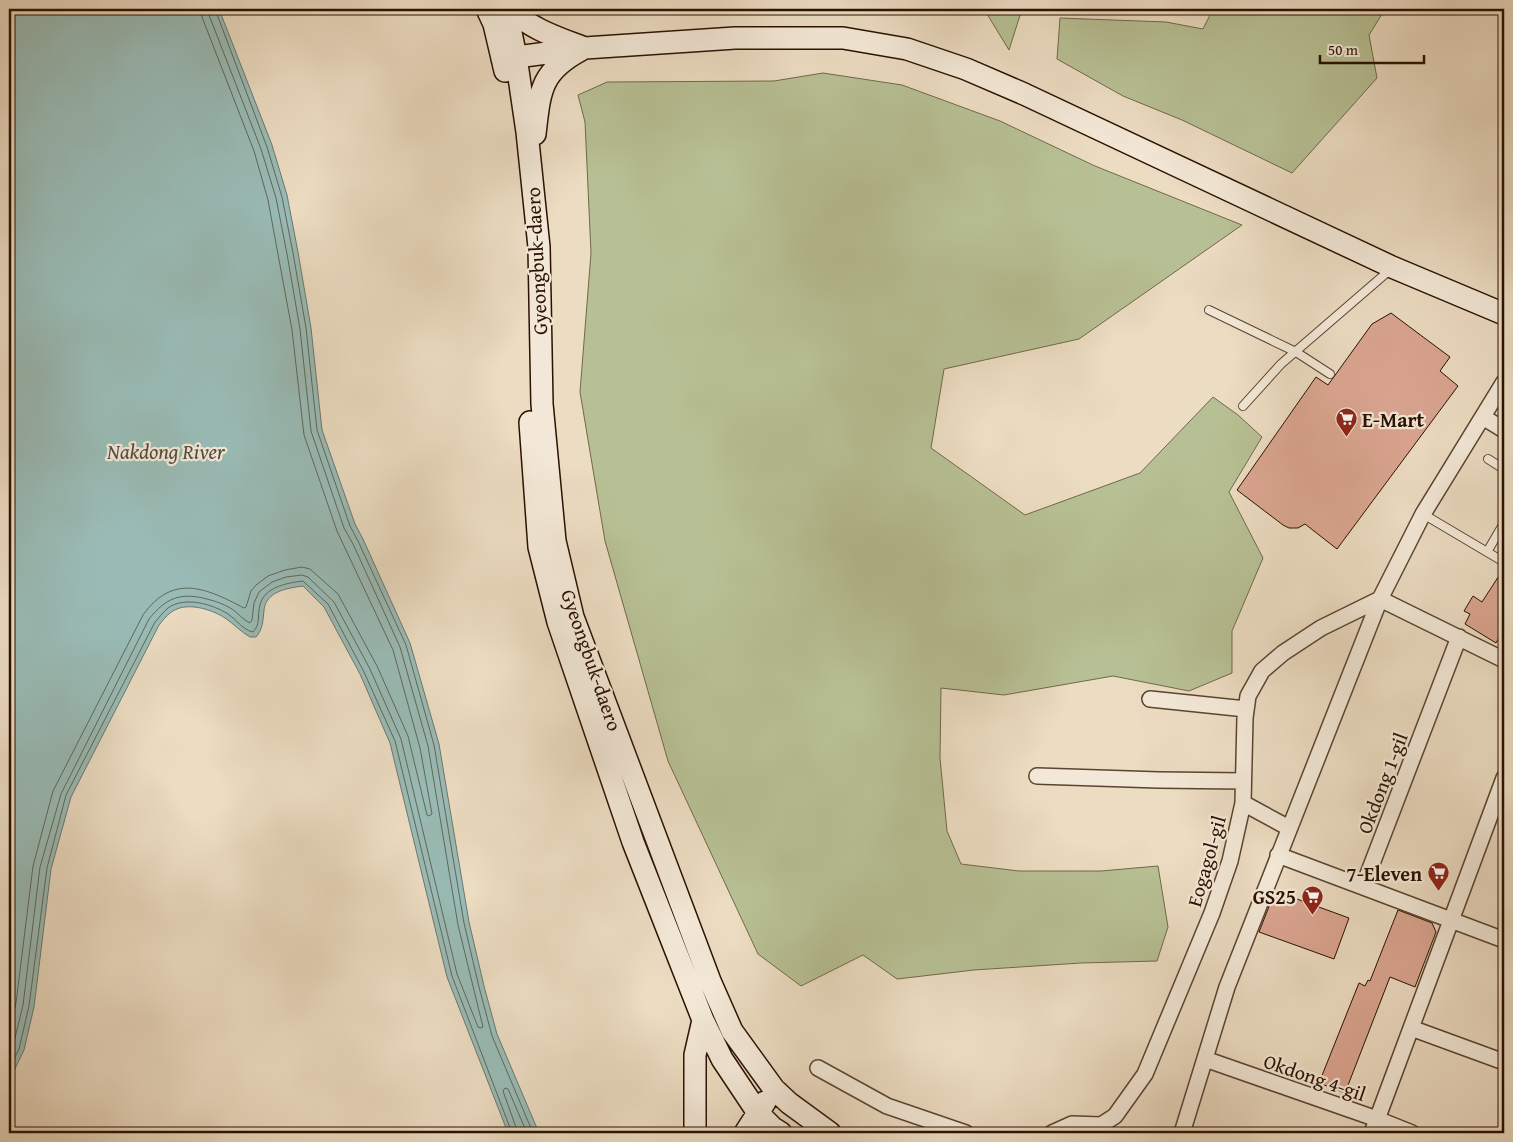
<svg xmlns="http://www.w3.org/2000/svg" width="1513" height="1142" font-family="'Gentium Book Plus',serif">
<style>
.green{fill:#b7c094;stroke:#70684a}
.water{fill:#99bbb5;stroke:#6d776d}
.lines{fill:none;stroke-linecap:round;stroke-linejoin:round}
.shore{stroke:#62665a;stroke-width:1}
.building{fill:#daa590;stroke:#2a1100}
.lane-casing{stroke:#5a4430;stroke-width:10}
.street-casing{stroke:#5a4430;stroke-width:18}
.secondary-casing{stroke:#2a1100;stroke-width:24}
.lane{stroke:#f3e8d7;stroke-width:8}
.street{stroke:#f3e8d7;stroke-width:15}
.secondary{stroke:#f3e8d7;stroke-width:21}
.labels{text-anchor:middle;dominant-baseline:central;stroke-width:4.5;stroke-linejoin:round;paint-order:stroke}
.street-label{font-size:20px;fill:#2a1100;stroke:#f3e8d7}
.poi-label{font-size:20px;font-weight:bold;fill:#2a1100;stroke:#f3e8d7;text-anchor:end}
.water-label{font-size:21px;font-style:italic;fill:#514c3f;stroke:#f3e8d7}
</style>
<rect width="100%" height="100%" fill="#ecdcc2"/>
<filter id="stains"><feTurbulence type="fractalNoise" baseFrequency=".004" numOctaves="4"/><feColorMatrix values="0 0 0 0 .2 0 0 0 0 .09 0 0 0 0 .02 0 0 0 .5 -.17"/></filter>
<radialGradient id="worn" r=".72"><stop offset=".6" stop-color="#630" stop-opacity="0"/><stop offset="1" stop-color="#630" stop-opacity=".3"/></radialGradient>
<path class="green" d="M586 9H700L695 13 592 11Z
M984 9H1022L1009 50Z
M1213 9H1385L1369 35 1377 78 1292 173 1182 120 1123 96 1057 59 1060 18 1166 22 1203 29Z
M823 73 902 85 1000 121 1095 166 1242 225 1079 339 944 369 931 448 1025 515 1140 473 1213 397 1238 415 1262 437 1229 492 1263 558 1232 631V673L1189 691 1113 676 1004 695 941 688 940 758 947 831 961 864 1019 871H1101L1158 866 1168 927 1157 961 1081 963 974 970 897 979 863 955 801 986 758 954 668 761 605 541 580 392 591 253 585 122 578 95 607 82 774 81Z"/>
<path class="water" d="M9 9H219L272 145 287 195 298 252 311 328 322 430 355 524 363 539 410 643 439 744 469 922 484 986 497 1034 539 1133H508L447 977 390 743 360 674 324 607 303 586C288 588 266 591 264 610 263 620 263 629 256 637H250C241 632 234 624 225 618 213 610 191 603 177 609 169 612 164 619 159 625L71 797 51 869 34 1007 24 1050 9 1081Z"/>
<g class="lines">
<path class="shore" d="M215 9 267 147 282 197 293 253 306 328 317 430 350 526 358 541 406 645 434 745 464 923 479 987 492 1036 533 1133
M9 1033 16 1003 33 866 53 791 143 615C173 573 206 588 244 608L246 607 251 591 256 585 268 576 285 570 302 567 310 569 338 594 377 666 408 736 427 815 429 816 432 814 420 748 393 650 337 531 304 435 292 330 268 200 254 151 202 17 201 9
M9 1056 13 1046 23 1005 40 867 61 794 149 619C166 598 180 592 207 599 215 601 224 604 232 609 238 613 243 620 250 623L252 620 254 603 259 592 272 582 286 577 302 575 308 577 334 602 370 669 401 739 457 974 478 1027 481 1028 483 1027 458 925 428 746 400 647 353 544 344 528 311 431 300 329 287 254 276 198 261 149 209 15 208 9
M9 1069 19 1049 29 1006 47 868 66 795 155 622C159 618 163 612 168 608 185 596 212 604 228 614 237 620 243 630 253 632 261 624 257 615 260 605 264 587 287 583 303 581L328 604 364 672 395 741 452 976 512 1133
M518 1133 503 1091 505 1088 508 1089 527 1133"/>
</g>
<path class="building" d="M1391 313 1450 357 1440 371 1458 386 1337 549 1305 524 1298 528H1289L1283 525 1237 490 1316 377 1328 385 1372 324Z
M1504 568V629L1496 643 1465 624 1470 614 1464 611 1473 596 1482 602Z
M1275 891 1349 918 1334 959 1259 932Z
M1398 910 1432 923 1436 932 1415 987 1390 977 1345 1093 1319 1083 1359 983 1365 986 1368 980 1370 981Z"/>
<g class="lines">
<defs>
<path id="lane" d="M1209 310 1296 352 1330 374
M1243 406 1281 364 1391 269
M1488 459 1504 469
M1423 514 1504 562
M1487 552 1504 523"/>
<path id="street" d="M1483 417 1504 430
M1380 599 1504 660
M1150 699 1246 709
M1037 776 1159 780 1243 781
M1243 803 1289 828
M1278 855 1504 940
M1363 887 1459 637
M1411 1028 1504 1062
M1205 1059 1377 1119 1412 1133
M818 1068 887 1106 966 1133
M1052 1133 1072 1124 1101 1125 1115 1116 1145 1074 1212 913 1230 861 1243 803 1245 718 1248 696 1262 671 1283 653 1321 628 1380 599
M1182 1133 1227 987 1380 599 1423 514 1504 382
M1372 1133 1504 778"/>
<path id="secondary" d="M487 9 494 24 505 71
M504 9 508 18 516 57 527 132 539 247 542 404 555 541 573 617 710 981 732 1031 774 1089 789 1103 830 1133
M510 9C531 29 556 37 582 47
M502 59 585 48 735 38H843L907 49 966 69 1024 94 1392 267 1504 314
M535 134C540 91 540 72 581 50
M530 422 539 547 558 622 633 842 703 1020 722 1059 758 1113 773 1128 781 1133
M695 1133V1055L703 1020
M745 1133 765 1102"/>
</defs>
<use href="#lane" class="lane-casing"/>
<use href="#street" class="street-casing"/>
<use href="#secondary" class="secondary-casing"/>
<use href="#lane" class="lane"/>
<use href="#street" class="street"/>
<use href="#secondary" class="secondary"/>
</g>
<defs>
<symbol id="supermarket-pin" viewBox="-11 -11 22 30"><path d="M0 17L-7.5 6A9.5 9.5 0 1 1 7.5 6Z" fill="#8f2418" stroke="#f3e8d7"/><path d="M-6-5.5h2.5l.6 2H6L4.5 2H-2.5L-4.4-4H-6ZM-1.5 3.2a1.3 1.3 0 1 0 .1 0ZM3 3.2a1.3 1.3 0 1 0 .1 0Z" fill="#fff"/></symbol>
</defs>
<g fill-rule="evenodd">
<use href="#supermarket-pin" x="1334" y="406" width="25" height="34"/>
<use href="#supermarket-pin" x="1426" y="860" width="25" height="34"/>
<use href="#supermarket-pin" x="1300" y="884" width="25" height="34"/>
</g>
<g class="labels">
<g class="street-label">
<text transform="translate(536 261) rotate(-93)">Gyeongbuk-daero</text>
<text transform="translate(592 660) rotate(71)">Gyeongbuk-daero</text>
<text transform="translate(1382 783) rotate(-69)">Okdong 1-gil</text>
<text transform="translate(1206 861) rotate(-74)">Eogagol-gil</text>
<text transform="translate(1315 1077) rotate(19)">Okdong 4-gil</text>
</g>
<g class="poi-label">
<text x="1362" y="419" text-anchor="start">E-Mart</text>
<text x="1422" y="873">7-Eleven</text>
<text x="1296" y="896">GS25</text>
</g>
<g class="water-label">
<text x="166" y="451">Nakdong River</text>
</g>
</g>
<rect width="1513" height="1142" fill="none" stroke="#ecdcc2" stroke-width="30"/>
<rect x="10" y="10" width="1493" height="1122" fill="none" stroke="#2a1100" stroke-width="2.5"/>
<rect x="15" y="15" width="1483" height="1112" fill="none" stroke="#2a1100"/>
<path d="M1320 55v8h104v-8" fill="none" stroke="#2a1100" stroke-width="2.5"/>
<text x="1328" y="55" font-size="15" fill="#2a1100" stroke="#f3e8d7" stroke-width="4" paint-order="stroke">50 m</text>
<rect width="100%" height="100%" filter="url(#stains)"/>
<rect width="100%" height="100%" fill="url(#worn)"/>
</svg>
